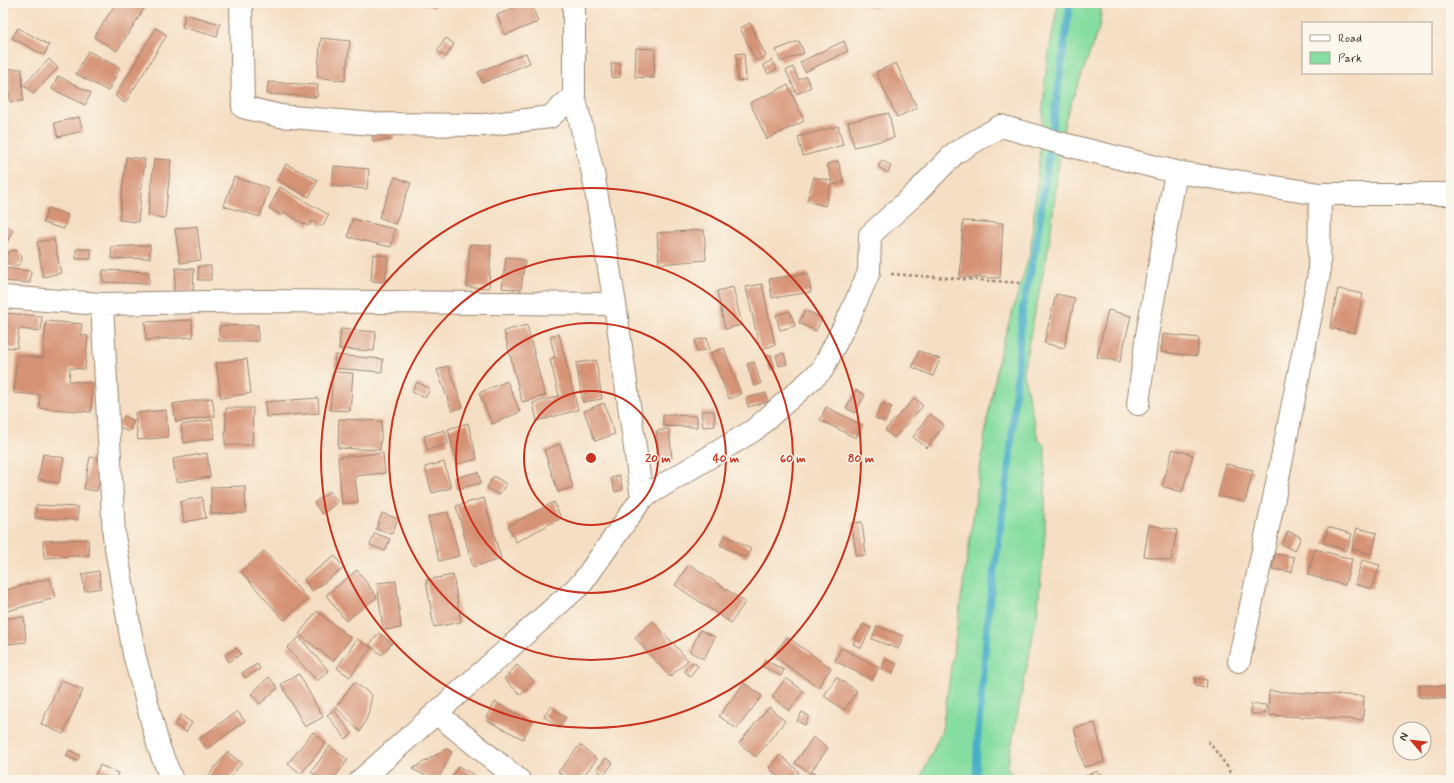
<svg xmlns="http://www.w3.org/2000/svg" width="1454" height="783" font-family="Mynerve,sans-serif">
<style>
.green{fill:#86dda1;stroke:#608460}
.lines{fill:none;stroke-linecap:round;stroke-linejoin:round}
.stream{stroke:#49afc8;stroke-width:7}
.building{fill:#d69274}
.minor-casing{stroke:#988470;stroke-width:24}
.path{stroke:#988470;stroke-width:2.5;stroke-dasharray:3 3;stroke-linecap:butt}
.minor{stroke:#fff;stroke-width:22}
.ring{fill:none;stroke:#c8321e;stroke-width:2}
.centre{fill:#c8321e;stroke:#fbf7ec;stroke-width:2}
.ring-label{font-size:12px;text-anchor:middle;font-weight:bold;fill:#c8321e;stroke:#fbf7ec;stroke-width:3;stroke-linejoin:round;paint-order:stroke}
</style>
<rect width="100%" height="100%" fill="#fbf7ec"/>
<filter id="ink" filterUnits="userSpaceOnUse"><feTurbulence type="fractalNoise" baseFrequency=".025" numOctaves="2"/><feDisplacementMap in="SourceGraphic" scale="8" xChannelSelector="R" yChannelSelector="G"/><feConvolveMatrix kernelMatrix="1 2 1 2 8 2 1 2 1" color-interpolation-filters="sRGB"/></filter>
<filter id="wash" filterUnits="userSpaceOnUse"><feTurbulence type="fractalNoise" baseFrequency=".012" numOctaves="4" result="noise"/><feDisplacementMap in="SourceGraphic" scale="16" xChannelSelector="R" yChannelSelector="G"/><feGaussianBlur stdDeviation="0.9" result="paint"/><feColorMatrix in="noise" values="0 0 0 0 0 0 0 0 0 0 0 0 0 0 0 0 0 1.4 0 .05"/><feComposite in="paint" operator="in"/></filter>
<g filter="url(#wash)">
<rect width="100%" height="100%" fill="#f5dec3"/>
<path class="green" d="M1058 3H1101L1100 25 1065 120 1058 169 1050 240 1023 371 1038 440 1045 445V535L1037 616 1007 768 1017 780H920L942 730 988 415 1000 353 1030 253 1038 174 1046 69Z"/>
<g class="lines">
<path class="stream" d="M976 780 977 747 988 616 1009 468 1023 305 1036 247 1070 3"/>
</g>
<g id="blocks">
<path class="building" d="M116 3H148L117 51 94 37Z
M420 3H436L435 8Z
M526 3H531L538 22 505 35 497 15Z
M602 3H659L657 8 602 4Z
M872 3H887L874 9Z
M185 14 220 24 217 37 182 27Z
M750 23 766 56 756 61 740 28Z
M18 28 49 45 44 55 12 38Z
M156 28 167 35 125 103 115 96Z
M321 38 350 41 345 81 317 77Z
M446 38 454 44 446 57 437 51Z
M799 41 804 53 781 62 776 50Z
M844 41 848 51 805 72 800 62Z
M636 48 655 49 654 78 635 77Z
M88 51 120 68 108 91 76 74Z
M526 53 530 63 482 83 478 72Z
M744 53 746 80 738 81 736 54Z
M49 59 58 68 33 94 24 85Z
M772 60 777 69 768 74 763 65Z
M611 63H620V77L612 78Z
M896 63 917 108 897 117 876 72Z
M793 67 799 80 806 76 811 87 797 94 786 71Z
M9 69H22L23 101 10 102Z
M58 76 91 93 85 105 52 89Z
M268 82 318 85 317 97 267 94Z
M788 85 804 121 767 139 750 103Z
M889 113 894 138 854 147 848 122Z
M79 117 83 131 58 137 54 123Z
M838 126 843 145 803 156 798 137Z
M392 130V140L373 141 372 131Z
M126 157 145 159 138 222 119 220Z
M154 159 171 160 165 218 148 216Z
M882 160 891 166 888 173 878 167Z
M838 161 844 182 833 185 832 181 825 206 807 201 814 177 832 181 827 164Z
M286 164 318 180 309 197 277 180Z
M334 166 369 169 367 189 332 186Z
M234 177 269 188 260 217 224 206Z
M395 177 411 183 395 224 379 217Z
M280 187 329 215 322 226 312 221 308 226 284 212 282 216 269 208Z
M48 208 68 215 64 229 43 223Z
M352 219 395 229 391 247 348 237Z
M963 221 1003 223 1000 278 960 277Z
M3 224 13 230 3 250Z
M197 226 201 260 180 263 175 229Z
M704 230 706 260 659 264 657 233Z
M54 239 61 273 43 277 37 242Z
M470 244 491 245 489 288 467 287Z
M150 245V258L112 259 111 247Z
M76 249H91V259H76Z
M6 258a8 8 0 1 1 16 0a8 8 0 1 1-16 0Z
M373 254 388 256 385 282 371 281Z
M506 257 525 260 521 290 502 288Z
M198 266H211V280H198Z
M4 268 31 271 30 283 3 281Z
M176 268 194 269 193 292 174 291Z
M103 270 149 272V284L103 282Z
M808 273 811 292 772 298 769 279Z
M762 284 775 345 760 349 746 287Z
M733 287 742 325 725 329 717 291Z
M1338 289 1363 294 1355 333 1330 328Z
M1056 294 1075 298 1064 348 1044 343Z
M805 310 822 318 816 331 799 323Z
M1108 310 1131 316 1120 362 1097 357Z
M790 311 795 326 780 330 776 315Z
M3 313 42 316 41 331 19 329 17 348 3 347Z
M192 320 193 337 146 340 145 322Z
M46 321 82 324 81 335 88 336 85 369 70 368 69 381 93 383 91 412 39 408 40 395 14 393 17 355 43 358Z
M258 325V341H219V326Z
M527 325 545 396 522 402 504 331Z
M341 329 376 332 374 351 339 349Z
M559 334 578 410 537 421 533 403 559 396 550 359 555 357 550 336Z
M1163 334 1199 338 1197 356 1161 352Z
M707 338 709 349 697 352 695 340Z
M724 348 741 394 729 399 711 353Z
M919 351 940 359 933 376 912 367Z
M784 353 787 364 779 366 776 355Z
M335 355 383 359 382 372 334 368Z
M771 355 775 368 770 370 766 356Z
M247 359 251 393 221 398 216 363Z
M596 360 602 399 583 402 576 363Z
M754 362 761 384 754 386 747 364Z
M448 366 463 407 452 411 437 370Z
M333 372 353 373 350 411 330 410Z
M507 381 520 412 492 424 479 393Z
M417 382 430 389 425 398 412 392Z
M856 390 865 395 855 413 846 408Z
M766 393 768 402 748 407 746 398Z
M212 398 215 416 176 422 173 404Z
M318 398 319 413 266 417 265 402Z
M915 398 923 406 894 438 885 430Z
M604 403 615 434 595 441 584 411Z
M882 403 892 407 885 422 875 418Z
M826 407 862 425 856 438 820 420Z
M226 408H253L252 445H225Z
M166 410 168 437 138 440 135 413Z
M701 411H714L715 426 703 427Z
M930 414 944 425 927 448 913 437Z
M663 415 697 416V427L663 426Z
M124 416 134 421 128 432 118 426Z
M339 419 382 421 380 450 338 448Z
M212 420 215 438 184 443 181 425Z
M468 423 477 459 457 464 448 429Z
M669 429 672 458 660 460 656 431Z
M445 430 448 444 427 450 424 436Z
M560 444 573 487 558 492 544 450Z
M1173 449 1193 455 1182 492 1162 486Z
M207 453 210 477 176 482 173 459Z
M383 453 385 473 355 476 358 502 342 504 338 457Z
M43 454 64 458 59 483 38 479Z
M90 457 104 459 97 491 84 489Z
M444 462 451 488 432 493 425 467Z
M1226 464 1253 470 1245 502 1218 496Z
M478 472 481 483 458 489 455 478Z
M619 475 623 490 615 492 611 478Z
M494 476 506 484 499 495 487 488Z
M245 486 246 513 211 514V487Z
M330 491 338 502 322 514 314 503Z
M202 497 206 518 184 522 180 502Z
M484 498 501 559 473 567 456 506Z
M3 500 7 501 6 517H3Z
M554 502 561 518 516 542 508 526Z
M36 505 78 507V520L35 518Z
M448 512 459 556 439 561 428 517Z
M382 513 398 519 392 534 376 529Z
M862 522 866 555 856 556 852 523Z
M1149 525 1177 530 1171 561 1144 556Z
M1328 527 1352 534 1347 550 1323 543Z
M1357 528 1377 533 1372 554 1352 549Z
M1288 531 1301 537 1295 551 1282 545Z
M375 533 390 539 385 551 370 545Z
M725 535 751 549 746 558 720 545Z
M88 539 89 555 44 558 43 541Z
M1315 549 1352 559 1345 585 1308 575Z
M264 551 308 599 284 620 241 572Z
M1275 554 1294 557 1292 572 1272 569Z
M335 556 344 568 312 591 304 579Z
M1362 560 1380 565 1372 589 1355 584Z
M689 564 745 602 731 623 675 585Z
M357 570 377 597 346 621 326 595Z
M99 571 101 588 85 591 82 574Z
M453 575 461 622 434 627 426 580Z
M50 578 55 598 4 612 3 591Z
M396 581 401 628 383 630 377 583Z
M317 611 351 638 333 661 299 634Z
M24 617 26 642 8 644 6 618Z
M653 621 688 660 670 677 635 638Z
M863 624 871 628 861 648 853 644Z
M877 626 903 636 898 649 872 639Z
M700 630 715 637 704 659 690 652Z
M379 633 392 643 382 655 369 645Z
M299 637 329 671 317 681 287 648Z
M787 637 831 668 818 687 773 656Z
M357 639 371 648 350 677 337 668Z
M236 648 241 654 229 662 225 655Z
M841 648 879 667 872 680 835 661Z
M886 659 897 664 892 674 881 669Z
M765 660 784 670 781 676 762 666Z
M693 662 698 666 690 676 684 671Z
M257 664 260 669 245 678 242 673Z
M517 665 534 681 521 695 504 679Z
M299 674 323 717 305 727 281 684Z
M269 677 278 688 260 704 251 694Z
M836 677 857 691 844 710 824 696Z
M786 678 804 691 789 711 772 697Z
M1195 678 1207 680 1206 688 1195 686Z
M61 680 83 690 63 734 41 724Z
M354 682 372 695 368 715 360 732 336 707Z
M744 683 762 696 737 729 719 716Z
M1419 685 1451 686V699L1419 697Z
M1269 691 1364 696 1363 720 1268 715Z
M495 702 532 722 523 739 486 720Z
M1251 704 1266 705 1265 714H1251Z
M551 706 566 718 559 728 544 716Z
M769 707 785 721 756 757 739 743Z
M334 710 352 734 346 739 327 715Z
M237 711 245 721 207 749 199 739Z
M802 712 809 716 805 725 797 721Z
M181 715 192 723 186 732 175 725Z
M1095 723 1104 762 1084 767 1074 728Z
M313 732 326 743 301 774 288 763Z
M813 737 828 748 810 773 795 763Z
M580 745 597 759 580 780H568L558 772Z
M330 746 348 760 333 780H322L311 772Z
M446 749 452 752 438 780H434L412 769Z
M69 750 80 755 77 761 66 756Z
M227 752 242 763 228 780H205Z
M780 755 799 772 792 780H782L769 768Z
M606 758 613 763 604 775 597 770Z
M100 765 118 773 115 780H100L94 777Z
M458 766 483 780H450Z
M1098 771 1101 780H1074Z
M814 772 822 780H806Z"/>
</g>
</g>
<g filter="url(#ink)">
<use href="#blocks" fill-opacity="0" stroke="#988470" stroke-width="1"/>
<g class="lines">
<defs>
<path id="minor" d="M241 3 243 107 280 116 374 124 485 125 550 117 574 96
M574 3V96L593 173 615 304 642 498
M3 297 102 304 267 301 615 304
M102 304 114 536 134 654 159 748 172 780
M1138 404 1147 335 1176 172
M1239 661 1270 518 1319 274 1320 194
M436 713 519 780
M361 780 582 583 642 498 754 430 822 370 850 315 869 272 870 235 915 194 955 153 1001 126 1067 145 1176 172 1320 194H1451"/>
</defs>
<use href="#minor" class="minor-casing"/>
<path class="path" d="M891 274 1022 283
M1208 741 1229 769 1231 780"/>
<use href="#minor" class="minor"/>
</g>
</g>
<g class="ring">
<circle cx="591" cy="458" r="67"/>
<circle cx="591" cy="458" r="135"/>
<circle cx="591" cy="458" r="202"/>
<circle cx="591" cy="458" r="270"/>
</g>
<circle cx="591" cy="458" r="6" class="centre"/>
<g class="ring-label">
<text x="658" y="462">20 m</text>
<text x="726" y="462">40 m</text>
<text x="793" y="462">60 m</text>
<text x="861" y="462">80 m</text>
</g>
<rect width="1454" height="783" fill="none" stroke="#fbf7ec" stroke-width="16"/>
<rect x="1302" y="22" width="130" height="52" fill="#fbf7ec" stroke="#aea59a"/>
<rect x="1310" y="35" width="20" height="6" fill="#ffffff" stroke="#aea59a"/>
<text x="1338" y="42" font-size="12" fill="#3b2a1e">Road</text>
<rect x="1310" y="52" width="20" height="12" fill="#86dda1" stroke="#aea59a"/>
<text x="1338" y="62" font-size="12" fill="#3b2a1e">Park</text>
<g transform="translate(1412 741) rotate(298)"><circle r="19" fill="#fbf7ec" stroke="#aea59a"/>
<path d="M0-3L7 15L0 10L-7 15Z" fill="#c8321e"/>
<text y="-6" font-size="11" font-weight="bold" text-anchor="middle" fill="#3b2a1e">N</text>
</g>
</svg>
